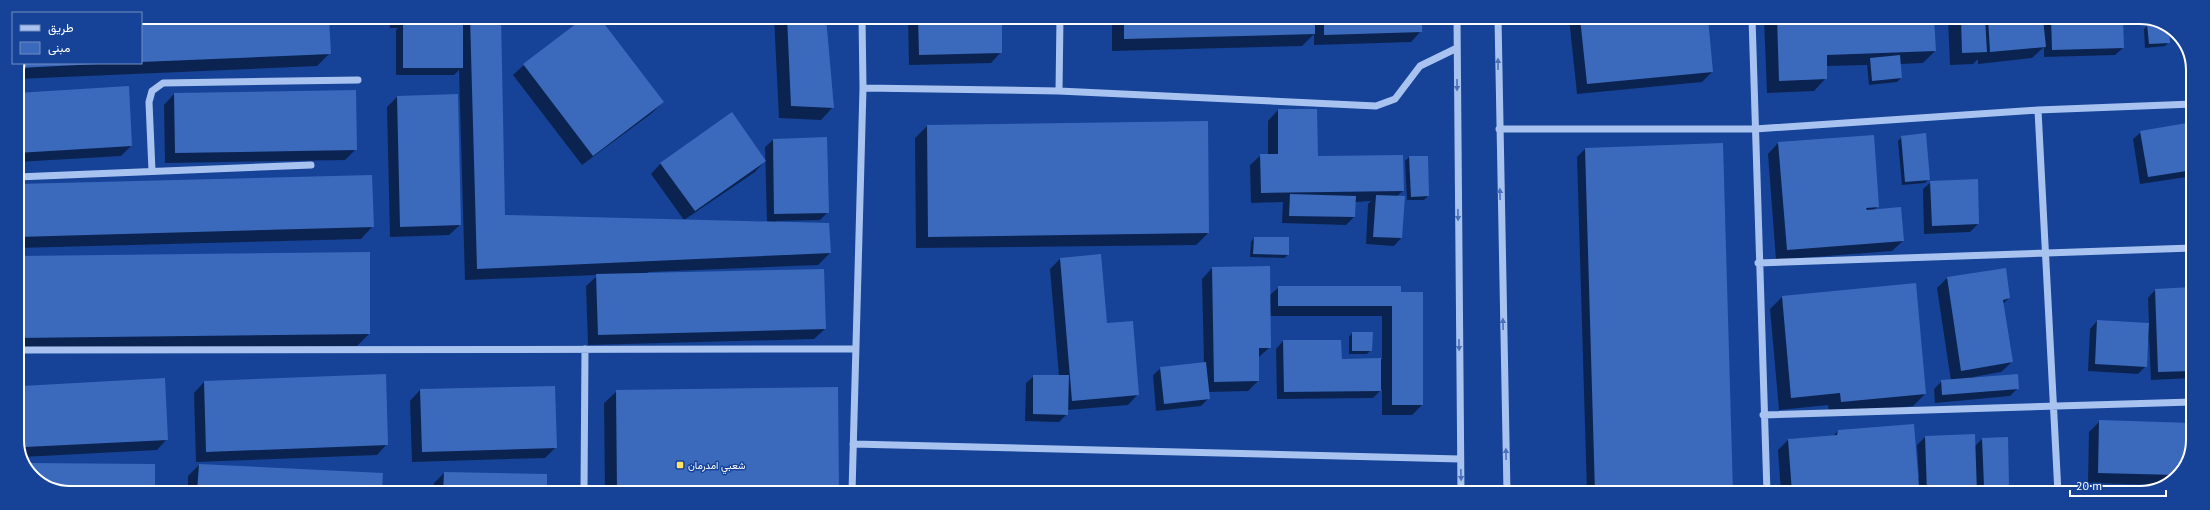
<svg xmlns="http://www.w3.org/2000/svg" width="2210" height="510" font-family="'PT Sans',Vazirmatn,sans-serif">
<style>
.shadow{fill:#0007}
.building{fill:#3b69bc}
.lines{fill:none;stroke-linecap:round;stroke-linejoin:round}
.minor{stroke:#a9c3f1;stroke-width:7}
.oneway{fill:#4970b6}
.poi-dot{fill:#ffe169;stroke:#164397;stroke-width:1.5}
.labels{text-anchor:middle;dominant-baseline:central;stroke-width:3;stroke-linejoin:round;paint-order:stroke}
.poi-label{font-size:10px;fill:#fff;stroke:#164397;text-anchor:start}
.rim{fill:none;stroke:#fff;stroke-width:2}
</style>
<rect width="100%" height="100%" fill="#164397"/>
<path class="shadow" d="M141 17 330 53 317 66 17 79V70L20 63H141Z
M389 17H453L448 22H458V17H504L500 18 504 216 684 220 651 174 661 163 765 161 755 172 684 220 767 222 765 147 773 140 828 212 820 220 776 221V223L830 253 818 265 648 272V274L825 329 814 339 588 345 586 286 598 275 465 280 459 70 454 75H396V30L398 28H390Z
M774 17H825L833 107 821 120 779 118Z
M908 17H1001V52L991 63 909 65Z
M1112 18H1421V31L1411 42 1314 45V34L1302 46 1112 51Z
M1569 18H1707L1712 72 1702 82 1577 94Z
M1764 18H1933L1935 51 1923 63 1900 64 1901 78 1897 82 1869 85 1867 65 1826 66V78L1814 91 1767 93Z
M1948 18H2122L2123 48 2115 55 2044 57V47L2032 58 1978 64V59L1973 64 1950 65Z
M2160 24 2167 28 2169 42 2165 46 2145 48 2144 29 2148 25Z
M524 65 663 102 652 113 582 165 513 75Z
M355 91 356 149 345 160 165 163 164 105 174 94Z
M17 94 131 146 121 156 17 162Z
M397 97 460 225 449 235 390 237 387 107Z
M1278 110 1317 157 1403 191 1396 197 1401 238 1394 246 1366 244 1368 204 1371 201 1355 202 1354 217 1346 225 1282 223 1283 202 1251 203 1250 165 1261 155H1268V121Z
M2193 123V176L2140 184 2133 139 2141 132Z
M927 126 1208 233 1196 245 916 248 915 138Z
M1902 137 1929 179 1925 183 1902 185 1898 141Z
M1778 143 1878 206 1874 210 1903 241 1892 251 1776 260 1768 154Z
M1585 149 1732 493H1587L1577 157Z
M1409 157 1428 196 1424 200H1407L1405 161Z
M1977 180 1978 224 1970 232 1924 234 1923 189 1931 182Z
M17 185 373 226 361 239 17 248Z
M1254 238 1288 255 1284 258 1250 257 1251 242Z
M369 253V334L357 346 17 350V257Z
M1060 259 1106 324 1138 394 1128 405 1067 410V414L1059 422 1025 421 1026 383 1034 376H1059L1050 269Z
M1212 268 1269 296 1279 287H1400L1422 405 1412 415H1382V389L1373 398 1277 399 1276 349 1283 341 1341 360 1382 359V316H1270V347L1258 358V381L1248 391 1208 392 1209 398 1201 406 1156 411 1153 375 1161 368 1204 363 1202 279Z
M1947 278 2009 298 2003 304 2012 362 2001 372 1973 377 2018 388 2010 396 1935 403 1934 389 1942 381H1951L1937 288Z
M1915 284 1925 394 1913 406 1829 414 1828 405 1779 410 1770 309 1782 297Z
M2192 288V378L2151 380 2149 336 2146 366 2138 374 2088 371 2090 329 2097 321 2149 324 2148 298 2155 290Z
M1352 333 1371 350 1367 354H1349V337Z
M204 382 387 444 377 455 196 462 194 393Z
M22 387 167 439 157 450 22 457 17 447V391Z
M837 388 838 492H605L604 403 617 391Z
M420 390 556 447 545 458 412 462 410 401Z
M2100 421 2192 424V450L2172 482 2163 485 2088 483 2089 432Z
M1838 431 1917 478H1919L1917 445 1925 437 1974 435V447L1982 439 2008 484 2001 492 1979 493H1920L1919 484 1910 493H1781L1778 450 1789 439 1833 436Z
M199 465 382 474 381 492H188V476Z
M444 473 546 475V492H434V483Z"/>
<path class="building" d="M141 17H329L331 54 141 62Z
M470 17H501L505 215 829 223 831 253 477 269Z
M585 17H599L664 102 593 156 523 64Z
M787 17H826L834 108 791 106Z
M918 17H1002V53L919 55Z
M1124 18H1315V34L1124 39Z
M1324 18H1422V32L1324 35Z
M1580 18H1708L1713 72 1587 84Z
M1777 18H1934L1936 51 1827 55V79L1779 81Z
M1961 18H1985L1987 52 1962 53Z
M1988 18H2043L2046 47 1990 52Z
M2051 18H2123L2124 48 2052 50Z
M403 21H463V68H403Z
M2159 23 2169 29 2170 43 2149 44 2147 24Z
M1900 55 1902 78 1872 81 1870 58Z
M20 63H98V64L18 68Z
M129 86 132 146 17 153V93Z
M356 90 357 150 175 153 174 93Z
M458 94 461 225 400 227 397 96Z
M1278 109H1317L1318 156 1403 155 1404 191 1261 193 1260 154H1278Z
M732 112 766 161 695 211 660 163Z
M1208 121 1209 233 928 237 927 125Z
M2193 122V170L2148 177 2140 131Z
M1926 133 1930 180 1905 182 1901 136Z
M1874 135 1879 207 1866 208 1867 210 1901 207 1904 241 1787 250 1778 142Z
M827 137 829 213 774 214 773 139Z
M1723 143 1733 493H1595L1585 148Z
M1409 156H1428L1429 196 1411 197Z
M372 175 374 227 17 237V184Z
M1978 179 1979 224 1932 226 1930 181Z
M1290 194 1356 196 1355 217 1289 216Z
M1376 195 1405 196 1402 238 1373 237Z
M1254 237H1289V255L1253 254Z
M370 252V334L17 338V256Z
M1101 254 1107 323 1133 321 1139 395 1072 401 1060 258Z
M1270 266 1271 348H1259V381L1214 382 1212 267Z
M2006 268 2010 298 2003 300 2013 362 1961 371 1947 277Z
M824 269 826 329 598 335 596 274Z
M1916 283 1926 394 1841 402 1840 393 1791 398 1782 296Z
M1278 286H1401V292H1423V405H1392V306H1278Z
M2192 287V371L2158 372 2155 289Z
M2097 320 2149 323 2147 367 2095 364Z
M1352 332H1373L1372 351H1352Z
M1283 340H1341L1342 359 1381 358V391L1284 392Z
M1206 362 1210 399 1164 404 1160 367Z
M386 374 388 445 206 452 204 381Z
M2018 374 2019 389 1942 395 1941 380Z
M1033 375H1069L1068 415 1033 414Z
M165 378 168 440 25 447 22 386Z
M555 386 557 448 422 452 420 389Z
M838 387 839 492H617L616 390Z
M2099 420 2192 423V450L2177 475 2098 473Z
M1914 424 1919 486 1908 487V493H1792L1788 439 1837 435 1838 430Z
M1975 434 1977 493H1927L1925 436Z
M2008 437 2009 485 1984 486 1982 438Z
M25 463 155 464V492H60L30 475Z
M199 464 383 473 382 492H197Z
M444 472 547 474V492H443Z"/>
<g class="lines">
<path class="minor" d="M1457 18 1461 493
M1498 18 1507 493
M1752 18 1767 493
M863 88 1059 91 1376 106 1395 99 1420 66 1457 48
M1059 91 1060 18
M2038 110 2058 493
M1499 129H1755L2038 110 2193 104
M152 171 149 102 152 91 163 83 358 80
M17 177 311 165
M1758 263 2192 248
M17 350 855 349
M1763 415 2192 402
M853 444 1460 459
M584 492 585 349
M852 492 863 88 862 17"/>
</g>
<defs><path id="oneway-solid" d="M-6-.8H1V-3.2L6.5 0L1 3.2V.8H-6Z"/></defs>
<g class="oneway">
<use href="#oneway-solid" transform="translate(1498 64) rotate(-90)"/>
<use href="#oneway-solid" transform="translate(1457 85) rotate(90)"/>
<use href="#oneway-solid" transform="translate(1500 194) rotate(-91)"/>
<use href="#oneway-solid" transform="translate(1458 215) rotate(89)"/>
<use href="#oneway-solid" transform="translate(1503 324) rotate(-91)"/>
<use href="#oneway-solid" transform="translate(1459 345) rotate(89)"/>
<use href="#oneway-solid" transform="translate(1506 454) rotate(-91)"/>
<use href="#oneway-solid" transform="translate(1461 475) rotate(88)"/>
</g>
<rect class="poi-dot" x="676" y="461" width="8" height="8" rx="2"/>
<g class="labels">
<g class="poi-label">
<text x="688" y="465">شعبي امدرمان</text>
</g>
</g>
<path d="M0 0H2210V510H0ZM70 24H2140A46 46 0 0 1 2186 70V440A46 46 0 0 1 2140 486H70A46 46 0 0 1 24 440V70A46 46 0 0 1 70 24Z" fill="#164397" fill-rule="evenodd"/>
<path class="rim" d="M70 24H2140A46 46 0 0 1 2186 70V440A46 46 0 0 1 2140 486H70A46 46 0 0 1 24 440V70A46 46 0 0 1 70 24Z"/>
<rect x="12" y="12" width="130" height="52" fill="#164397" stroke="#738ec1"/>
<rect x="20" y="25" width="20" height="6" fill="#a9c3f1" stroke="#738ec1"/>
<text x="48" y="32" font-size="12" fill="#ffffff">طريق</text>
<rect x="20" y="42" width="20" height="12" fill="#3b69bc" stroke="#738ec1"/>
<text x="48" y="52" font-size="12" fill="#ffffff">مبنى</text>
<path d="M2070 490v6h96v-6" fill="none" stroke="#ffffff" stroke-width="2"/>
<text x="2076" y="490" font-size="12" fill="#ffffff" stroke="#164397" stroke-width="3" paint-order="stroke">20 m</text>
</svg>
